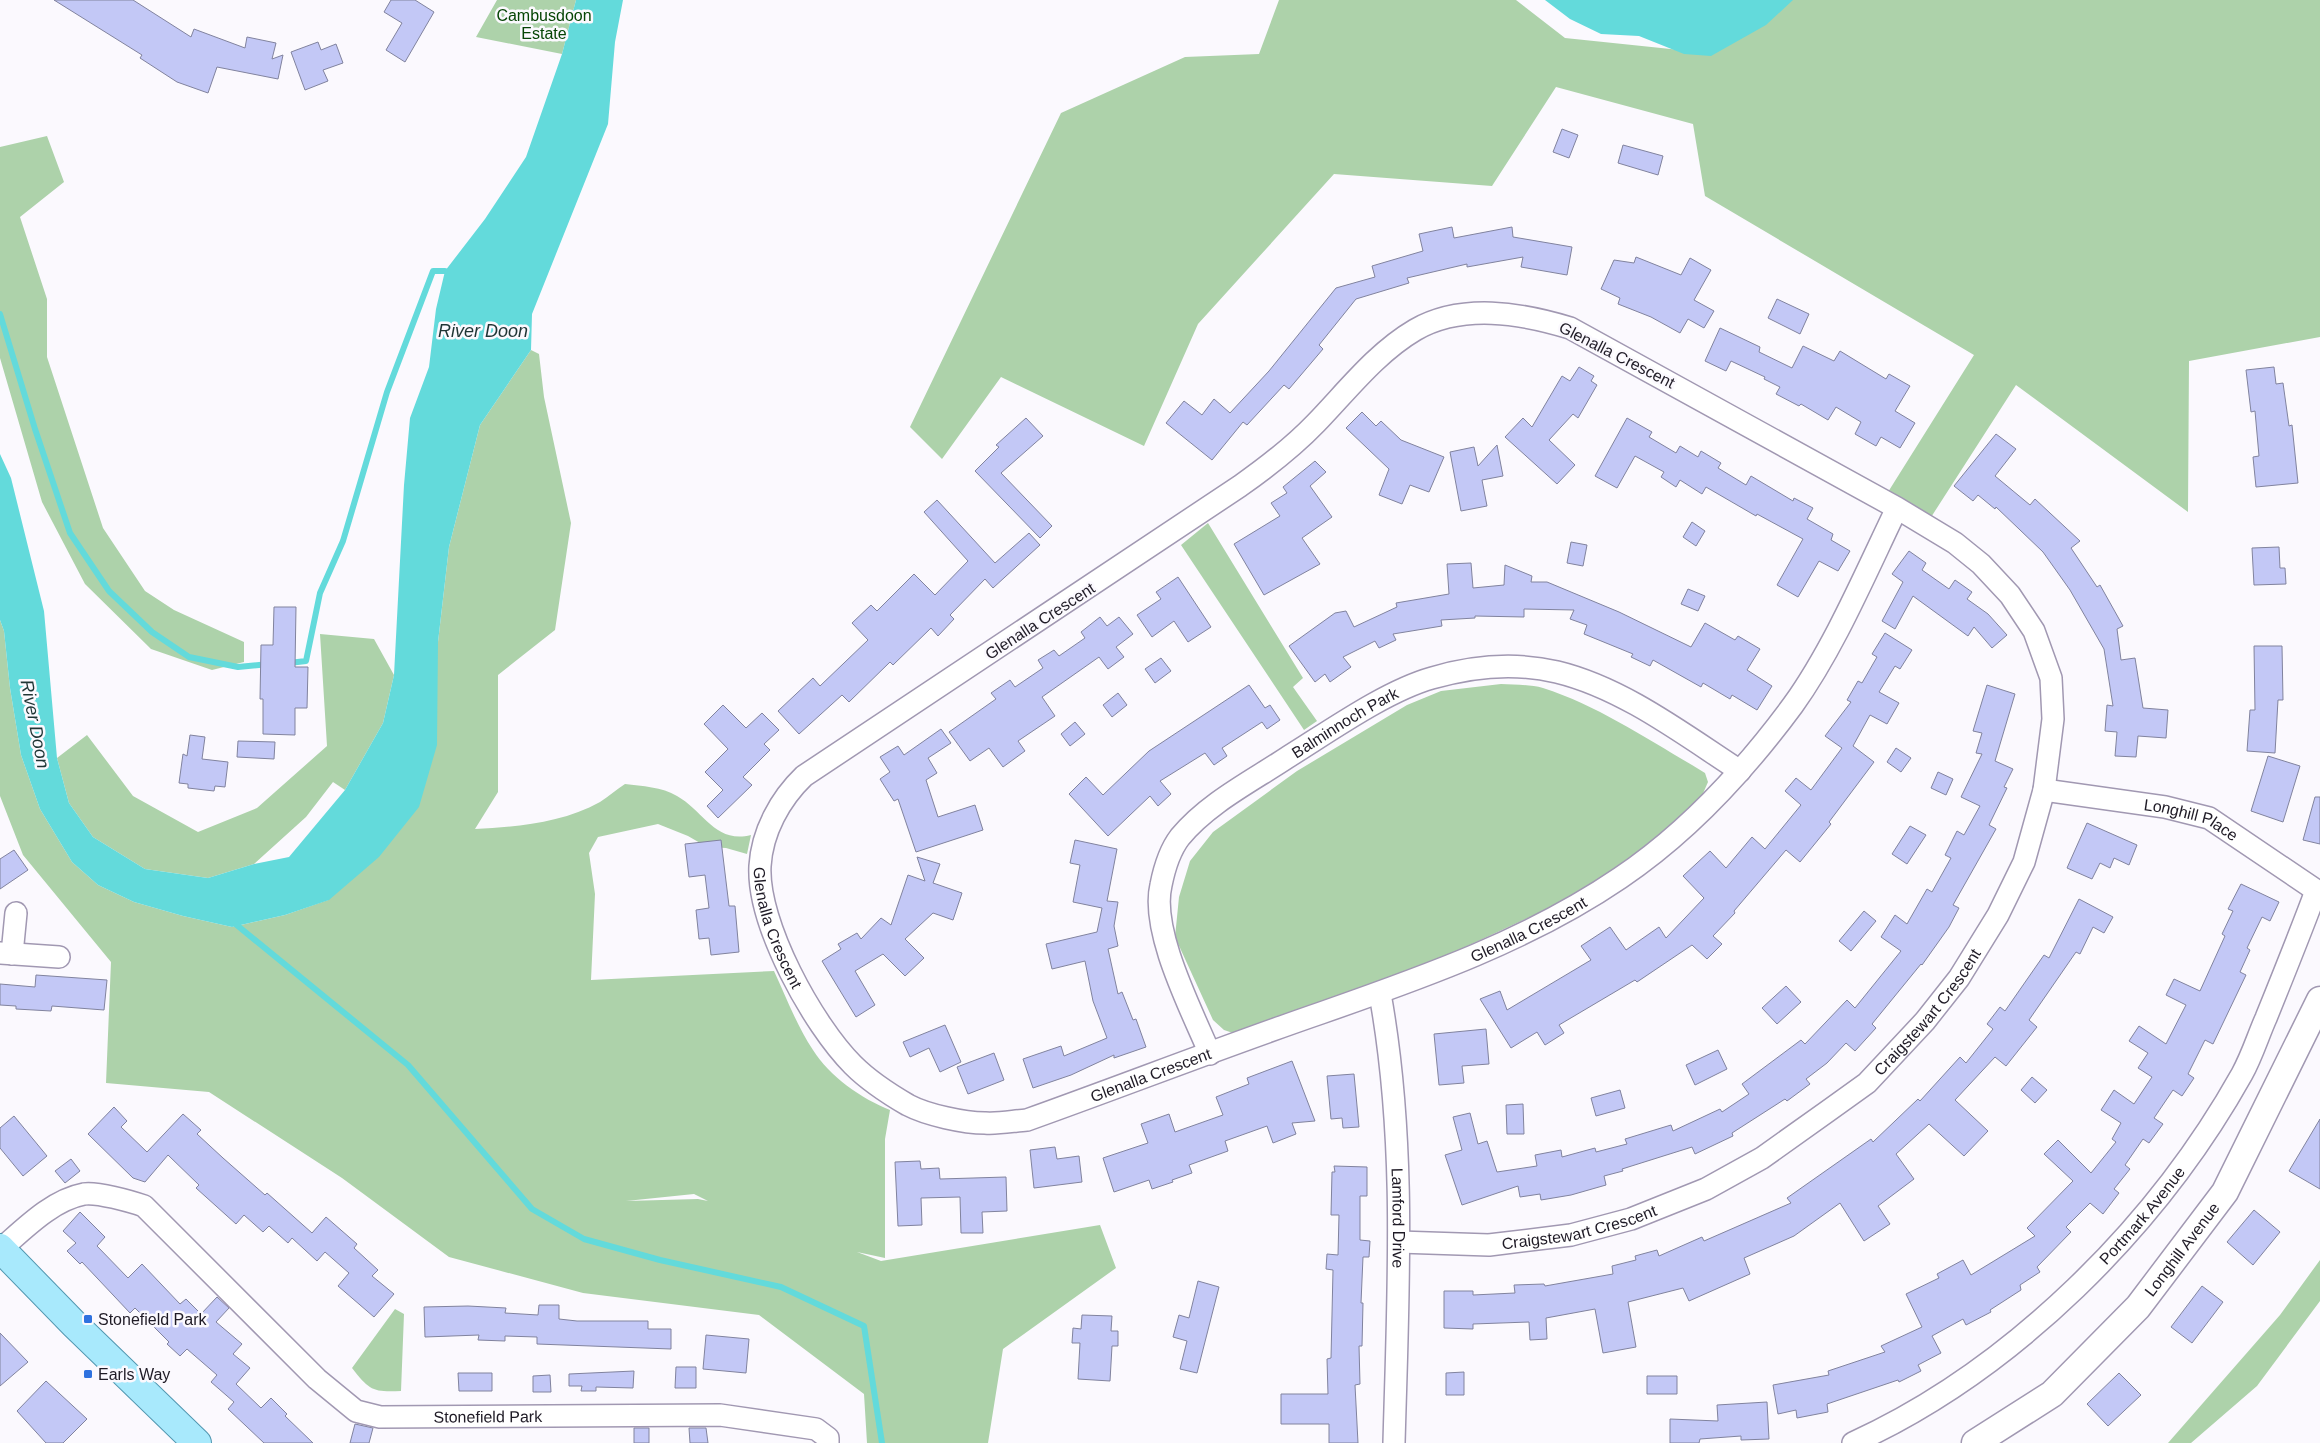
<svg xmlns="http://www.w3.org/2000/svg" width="2320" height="1443" font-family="Helvetica,sans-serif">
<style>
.green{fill:#add2aa;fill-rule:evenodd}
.water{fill:#63dadb}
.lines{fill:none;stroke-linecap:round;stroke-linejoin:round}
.stream{stroke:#63dadb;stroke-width:6}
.building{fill:#c3c8f6;stroke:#81839e}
.minor-casing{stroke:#a198b2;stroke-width:24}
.tertiary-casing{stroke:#a198b2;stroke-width:29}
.primary-casing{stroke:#5297b0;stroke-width:30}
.minor{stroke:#fff;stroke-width:21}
.tertiary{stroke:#fff;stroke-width:26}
.primary{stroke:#a8e9fc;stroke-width:28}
.poi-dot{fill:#2f72df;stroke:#fbf9fe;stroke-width:2}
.labels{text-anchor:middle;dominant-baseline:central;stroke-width:5;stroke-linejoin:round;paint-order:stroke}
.park-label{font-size:16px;fill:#064505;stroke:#fbf9fe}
.street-label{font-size:16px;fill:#1f1b26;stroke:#fbf9fe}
.poi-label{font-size:16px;fill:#1f1b26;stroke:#fbf9fe;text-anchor:start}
.water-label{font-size:18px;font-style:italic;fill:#1f3535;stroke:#fbf9fe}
</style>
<rect width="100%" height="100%" fill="#fbf9fe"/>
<path class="green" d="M497 0H576L562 54 476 37Z
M1279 0H1516L1565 38 1709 53 1787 0H2320V337L2189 361 2188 512 2016 385 1926 525 1883 500 1974 355 1705 196 1693 124 1556 87 1492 186 1334 174 1198 324 1144 446 1001 377 942 459 910 427 1061 113 1185 57 1259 54Z
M47 136 64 182 20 217 47 299V357L103 528 145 591 174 610 244 642V662L212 670 151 649 85 584 42 502 0 358V147Z
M531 350 539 354 544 397 571 523 555 630 498 675V792L475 829C517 827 562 823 600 802 608 797 617 789 625 784 642 786 662 787 677 796 704 811 715 844 751 835L747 854 726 848 707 847 688 836 658 824 598 837 589 853 595 894 591 980 774 971C786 997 797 1026 813 1050 829 1076 862 1099 890 1110L885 1139V1258L857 1252 881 1261 1100 1225 1116 1268 1003 1349 988 1443H867L864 1394 759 1315 583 1293 449 1257 342 1178 209 1092 106 1083 111 962 23 855 0 796V620L4 631 10 688 21 755 40 809 72 862 98 885 134 902 183 916 232 927 285 915 328 900 438 642 449 547 480 425ZM694 1194 708 1201 698 1199 626 1201Z
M1208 523 1303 678 1293 687 1317 721 1304 730 1181 545Z
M320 634 374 639 394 675 383 723 345 790 333 782 306 817 254 864 208 878 145 869 93 837 69 803 57 758 87 735 133 796 198 832 257 808 327 746Z
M1501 684C1514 685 1530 684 1543 688 1596 705 1644 737 1692 765L1705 773 1708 782 1701 798 1648 857 1549 908 1444 957 1236 1034 1224 1030 1213 1020 1175 937 1179 897 1190 861 1213 832 1297 771 1407 705 1441 691Z
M2320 1260V1301L2257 1386 2191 1443H2168L2280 1315Z
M395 1309 404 1314 401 1391C373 1392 370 1391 352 1368Z"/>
<path class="water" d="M576 0H623L615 42 608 124 532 314 531 350 480 425 449 547 438 642 437 745 419 807 379 857 329 900 285 915 232 927 183 916 134 902 98 885 72 862 40 809 21 755 10 688 4 631 0 620V454L11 478 44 611 57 758 69 803 93 837 145 869 208 878 254 864 289 857 345 790 383 723 394 675 404 485 410 418 429 367 436 309 445 271 485 219 526 157 562 54Z
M1545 0H1793L1766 25 1711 56 1684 54 1639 36 1601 34 1570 19Z"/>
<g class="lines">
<path class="stream" d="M0 314 35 429 70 533 109 591 152 632 189 657 238 667 269 664
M289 663 306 661 320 593 343 541 387 392 433 271H445
M233 922 408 1065 532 1209 584 1239 660 1260 781 1287 864 1326 882 1443"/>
</g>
<path class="building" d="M54 0H133L191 37 194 29 245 48 247 37 276 43 272 59 283 55 278 79 217 67 208 93 177 82 140 58 142 55Z
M391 0H415L434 12 405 62 386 50 402 23 384 12Z
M318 42 321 50 336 44 343 63 323 70 328 81 305 90 291 52Z
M1562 129 1578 135 1569 158 1553 152Z
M1623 145 1663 156 1658 175 1618 163Z
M1452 227 1454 238 1512 227 1513 237 1572 247 1567 275 1521 267 1523 257 1467 267V264L1407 278 1409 283 1356 299 1319 345 1323 349 1289 389 1284 385 1247 425 1243 422 1212 460 1166 423 1184 401 1202 415 1214 399 1230 413 1269 371 1336 288 1375 277 1372 266 1423 251 1419 234Z
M1636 257 1681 275 1690 258 1711 270 1694 300 1714 311 1704 328 1688 319 1680 333 1651 317 1618 304 1620 298 1601 289 1614 260 1634 263Z
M1777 299 1809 314 1800 334 1768 318Z
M1720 328 1760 347 1759 352 1792 368 1803 346 1834 361 1840 351 1886 379 1889 374 1910 386 1895 411 1915 423 1900 448 1881 437 1876 446 1855 434 1861 422 1836 407 1828 420 1801 404 1799 406 1776 394 1780 387 1764 379 1765 377 1731 361 1726 371 1705 361Z
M1579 367 1594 376 1591 381 1597 385 1578 418 1573 414 1549 440 1575 465 1557 484 1505 437 1523 418 1532 427 1562 376 1570 381Z
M2274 367 2276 384 2283 383 2289 426 2292 425 2298 483 2256 487 2253 457 2259 456 2255 411 2251 412 2246 370Z
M1362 412 1376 426 1381 421 1401 440 1444 457 1429 492 1410 485 1402 504 1379 495 1389 469 1346 428Z
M1026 418 1043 436 1001 473 1052 526 1040 538 975 471 999 447 996 445Z
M1627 418 1652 432 1649 437 1676 453 1680 446 1698 457 1701 451 1721 463 1718 468 1746 485 1751 476 1793 501 1794 498 1813 508 1807 519 1833 534 1831 540 1850 551 1838 571 1819 561 1798 597 1777 585 1803 539 1757 514 1756 516 1706 487 1702 494 1680 480 1676 487 1661 477 1664 472 1635 456 1617 488 1595 476Z
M1996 434 2016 449 1995 476 2030 505 2035 499 2080 541 2071 548 2097 587 2100 585 2123 626 2117 629 2121 660 2135 658 2143 708 2168 710 2166 738 2138 736 2136 757 2115 756 2117 732 2105 731 2107 705 2113 706 2104 649 2070 590 2043 552 1996 507 1995 509 1978 495 1973 501 1954 486Z
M1497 445 1503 476 1482 480 1487 506 1461 511 1450 452 1474 447 1478 466Z
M1315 461 1326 472 1310 486 1332 517 1302 538 1320 564 1264 595 1234 544 1280 516 1271 503 1287 493 1283 487Z
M937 500 995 563 1029 533 1040 545 993 588 985 579 950 615 954 619 938 636 931 628 893 665 890 662 849 702 842 695 799 734 778 711 813 678 820 686 868 640 852 623 871 605 877 611 914 574 935 595 968 561 924 512Z
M1692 522 1705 531 1696 546 1683 537Z
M1571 542 1587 545 1583 566 1567 563Z
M2279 547 2280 568H2285L2286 584 2254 585 2252 548Z
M1909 551 1926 563 1922 570 1949 589 1955 580 1972 592 1967 599 1988 614 2007 635 1992 648 1974 627 1968 636 1913 596 1895 629 1882 621 1903 582 1892 574Z
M1471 563 1473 588 1504 585 1505 565 1532 576 1531 582H1547L1619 612 1691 647 1705 623 1735 640 1738 636 1760 649 1747 670 1772 686 1757 710 1732 695 1730 699 1703 683 1701 687 1653 660 1650 666 1631 657 1633 654 1584 634 1587 625 1570 619 1574 610 1524 609V617L1475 616V618L1441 620 1442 626 1393 634 1396 640 1379 648 1375 641 1343 657 1351 667 1330 682 1325 674 1315 682 1289 646 1335 613 1346 611 1354 627 1397 607 1396 603 1449 594 1447 564Z
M1178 577 1211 627 1188 642 1174 621 1152 637 1137 615 1161 599 1156 592Z
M1688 589 1705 596 1698 611 1681 604Z
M274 607H296L295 667H308L307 708H295V735L263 734V699H260L261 645H273Z
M1100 617 1107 626 1119 617 1133 634 1116 647 1124 657 1108 669 1099 657 1042 697 1055 716 1018 741 1025 751 1003 767 989 748 970 761 949 732 996 699 991 693 1010 680 1015 687 1043 668 1038 660 1054 650 1059 656 1085 638 1081 632Z
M1885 633 1912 650 1900 669 1895 666 1879 692 1899 703 1887 724 1870 715 1853 746 1874 762 1829 822 1831 824 1800 862 1786 850 1734 911 1735 913 1713 936 1722 944 1707 959 1692 945 1637 982 1635 980 1559 1025 1564 1033 1545 1045 1537 1032 1511 1048 1480 999 1500 991 1507 1010 1591 960 1581 946 1610 927 1626 950 1659 927 1666 938 1704 898 1683 876 1710 851 1726 868 1752 837 1765 849 1801 805 1785 791 1796 778 1811 790 1842 748 1825 736 1851 702 1847 700 1858 681 1862 683 1877 657 1872 654Z
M2254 646H2282L2283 700H2278L2275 753 2247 751 2250 710H2255Z
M1161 658 1171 671 1155 683 1145 669Z
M1249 685 1265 708 1270 705 1280 720 1267 729 1262 722 1222 748 1227 756 1214 765 1205 753 1160 781 1171 794 1158 806 1150 796 1108 836 1069 794 1086 777 1103 795 1149 751Z
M1987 685 2015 694 1995 761 2013 769 2004 787 2007 788 1989 825 1996 829 1953 905 1959 908 1949 927 1922 965 1921 964 1872 1024 1876 1028 1855 1051 1846 1043 1827 1063 1806 1079 1810 1084 1787 1101 1785 1099 1732 1133 1733 1136 1695 1154 1692 1147 1622 1169 1623 1171 1604 1176 1606 1185 1571 1195 1541 1200 1540 1194 1520 1197 1518 1186 1462 1205 1445 1155 1462 1150 1453 1117 1470 1113 1478 1144 1487 1141 1497 1172 1537 1166 1535 1155 1561 1150 1562 1157 1595 1148 1596 1152 1627 1144 1625 1139 1671 1125 1673 1131 1720 1109 1722 1112 1749 1094 1742 1084 1801 1040 1805 1044 1847 1000 1855 1008 1901 951 1881 937 1895 915 1907 924 1927 889 1932 892 1951 858 1945 855 1957 831 1964 835 1980 806 1961 797 1982 754 1976 753 1982 733 1973 731Z
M1118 693 1127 705 1112 717 1103 705Z
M723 705 746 728 762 713 779 730 764 744 770 750 743 777 752 785 718 818 707 806 723 790 705 772 728 749 704 724Z
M1075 722 1085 734 1070 746 1061 734Z
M941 729 951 743 928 758 937 773 926 780 938 817 975 805 983 830 916 852 898 799 894 801 880 779 890 772 880 757 898 746 904 755Z
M190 735 205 737 202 759 228 762 225 787 215 786 214 791 188 788V784L179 783 183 754 187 756Z
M238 741 275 742 274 759 237 757Z
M1896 748 1911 758 1901 772 1887 762Z
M2268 756 2300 766 2283 822 2251 811Z
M1938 772 1953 779 1946 795 1931 788Z
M2315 797H2320V844L2303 840Z
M2087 823 2137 845 2129 865 2114 858 2110 868 2100 863 2092 879 2067 868Z
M1910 826 1926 835 1907 864 1892 854Z
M721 840 729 906H735L739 952 711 955 709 938 699 939 696 910 709 908 705 875 689 877 685 844Z
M1075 840 1117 849 1107 901 1118 902 1114 926 1118 946 1108 949 1118 994 1122 992 1133 1020 1136 1019 1146 1047 1114 1058V1055L1071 1075 1033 1088 1023 1059 1061 1046 1064 1056 1107 1038 1093 1001 1085 961 1052 969 1046 944 1097 932 1102 908 1073 902 1080 865 1070 863Z
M14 850 28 870 0 889V859Z
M917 857 940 864 933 883 962 893 953 920 933 913 905 939 924 958 905 976 883 954 855 971 875 1005 856 1017 822 961 841 949 838 944 857 933 861 939 881 918 891 925 908 875 925 881Z
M2241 884 2279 902 2270 921 2262 917 2247 948 2250 950 2240 972 2246 975 2213 1044 2205 1040 2188 1074 2194 1078 2182 1096 2173 1090 2154 1118 2163 1124 2149 1143 2143 1139 2125 1165 2130 1169 2114 1189 2119 1193 2103 1214 2090 1203 2066 1227 2071 1232 2037 1267 2040 1272 2020 1285 2021 1290 1990 1310 1991 1312 1966 1325 1963 1319 1932 1336 1941 1353 1918 1365 1921 1371 1899 1382 1898 1380 1827 1404 1828 1412 1797 1418 1796 1410 1778 1414 1773 1385 1829 1375 1828 1371 1885 1352 1881 1346 1922 1327 1906 1294 1939 1278 1937 1274 1963 1260 1971 1275 2035 1236 2027 1228 2073 1181 2044 1154 2058 1140 2091 1173 2116 1142 2112 1139 2121 1123 2101 1110 2114 1090 2134 1104 2152 1077 2138 1068 2148 1053 2129 1041 2139 1026 2166 1044 2186 1005 2166 995 2174 979 2200 991 2225 936 2222 934 2233 911 2228 909Z
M2079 899 2113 917 2104 933 2093 927 2080 954 2076 952 2029 1020 2037 1027 2006 1066 1995 1057 1955 1100 1988 1131 1964 1156 1929 1124 1896 1154 1914 1179 1878 1206 1890 1224 1864 1241 1840 1203 1794 1236 1744 1258 1750 1274 1689 1301 1683 1288 1628 1302 1636 1347 1603 1353 1595 1309 1546 1318 1547 1339 1530 1340 1529 1322 1473 1324V1329L1444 1328V1291H1473V1295L1515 1293 1514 1285 1544 1284 1545 1286 1613 1274 1612 1266 1636 1260 1635 1256 1657 1250 1659 1256 1702 1237 1704 1241 1791 1203 1787 1198 1871 1139 1873 1142 1918 1099 1920 1101 1960 1057 1966 1063 1993 1029 1987 1024 2000 1007 2005 1011 2044 955 2049 958Z
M1864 911 1876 921 1851 951 1839 941Z
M36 975 107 980 104 1010 52 1006 51 1011 16 1009V1006L0 1005V984L35 987Z
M1786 986 1801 1002 1777 1024 1762 1008Z
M945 1025 961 1062 940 1072 929 1048 910 1057 903 1042Z
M1486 1029 1489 1064 1462 1066 1464 1083 1439 1085 1434 1034Z
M1718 1050 1727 1069 1695 1085 1686 1065Z
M994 1053 1004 1080 968 1094 957 1067Z
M1292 1061 1315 1121 1292 1123 1296 1134 1273 1143 1267 1126 1225 1141 1228 1151 1189 1165 1192 1173 1172 1180 1173 1182 1152 1189 1149 1180 1114 1192 1103 1158 1148 1143 1141 1124 1169 1114 1175 1132 1223 1115 1216 1097 1249 1084 1247 1078Z
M1354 1074 1359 1127 1343 1128 1342 1118 1331 1119 1327 1076Z
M2032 1077 2047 1090 2035 1103 2021 1090Z
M1620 1090 1625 1108 1596 1116 1591 1098Z
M1523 1104 1524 1134H1507L1506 1105Z
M114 1107 127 1121 121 1127 147 1152 183 1114 201 1130 197 1134 223 1158 265 1195 267 1193 312 1233 326 1217 357 1244 354 1248 378 1270 372 1276 394 1294 374 1317 338 1286 349 1273 325 1252 317 1261 292 1238 288 1243 269 1226 263 1232 244 1215 236 1224 196 1188 199 1185 168 1155 145 1182 133 1178 88 1134Z
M14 1116 47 1156 23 1176 0 1148V1128Z
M2320 1119V1189L2289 1171Z
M1055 1147 1057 1159 1079 1156 1082 1182 1034 1188 1030 1150Z
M71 1159 80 1171 65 1183 55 1171Z
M920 1161 921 1169 939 1168 940 1179 1006 1177 1007 1211 982 1212 983 1233H961L960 1197 921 1198 922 1225 898 1226 895 1162Z
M1334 1166 1367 1167V1196H1360V1240L1370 1241 1369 1257H1363L1361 1303H1363L1362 1346H1359L1360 1384 1355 1385 1358 1443H1329V1424H1281V1394H1328L1327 1359 1331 1358 1333 1270 1326 1269 1327 1254 1338 1255 1339 1215H1331L1332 1172H1335Z
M2254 1210 2280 1232 2253 1265 2227 1242Z
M80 1212 105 1237 97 1246 128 1278 142 1264 180 1304 186 1299 201 1314 217 1297 229 1308 216 1322 242 1344 233 1354 250 1368 236 1384 261 1408 271 1398 287 1414 285 1416 313 1443H264L228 1409 234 1402 211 1382 217 1375 187 1349 180 1356 167 1344 169 1342 135 1308 130 1313 82 1262 80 1264 67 1251 76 1243 63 1231Z
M1198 1281 1219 1287 1197 1373 1180 1369 1187 1341 1173 1337 1179 1315 1189 1318Z
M2202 1286 2223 1302 2192 1343 2171 1327Z
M539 1305H559V1319L577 1321H648V1329H671V1349L537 1344V1337L505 1336V1341L478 1340 479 1335 425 1337 424 1307 468 1306 506 1308 505 1313 538 1315Z
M1082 1315 1112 1316 1111 1331H1118V1346H1112L1110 1381 1078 1379 1080 1343H1072L1073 1328 1081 1329Z
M0 1333 28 1362 0 1386Z
M706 1335 749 1339 746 1373 703 1369Z
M676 1367H696V1388H675Z
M634 1371 633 1388 596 1387V1391H581L582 1386H569V1374Z
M1464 1372V1395H1446V1373Z
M458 1373H492V1391H459Z
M2119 1373 2141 1395 2108 1426 2087 1404Z
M550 1375 551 1392H533V1376Z
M1647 1376H1677V1394H1647Z
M46 1381 87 1419 63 1443H46L17 1411Z
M1767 1402 1769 1439 1741 1440V1436L1700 1439 1699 1443H1670V1419L1718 1421 1717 1405Z
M355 1424 373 1428 369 1443H350Z
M634 1428H649V1443H634Z
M689 1428H706L708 1443H690Z"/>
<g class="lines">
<defs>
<g id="minor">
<path id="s1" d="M2044 790 2165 807 2209 818 2320 893"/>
<path d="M0 953 59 957"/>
<path d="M12 954 16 913"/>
<path id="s2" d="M1380 994C1407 1142 1398 1293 1394 1443"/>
<path id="s3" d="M1210 1054C1192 1011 1150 931 1161 885 1164 870 1170 850 1180 837 1208 803 1252 781 1288 757 1330 731 1386 691 1432 678 1473 666 1515 662 1557 672 1623 688 1683 734 1740 771"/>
<path id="s4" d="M1399 1242 1489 1245 1571 1235 1631 1219 1706 1189 1762 1158 1828 1111 1867 1083 1925 1021 1959 978 1998 915 2024 862 2044 790 2053 719 2051 678 2034 631 2010 595 1981 564 1955 543 1897 508 1570 328C1521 313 1462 303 1415 330 1376 353 1347 391 1316 423 1293 447 1267 467 1240 486L804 776C780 799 762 832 760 866 757 924 813 1025 853 1065 869 1081 889 1094 908 1105 927 1115 964 1123 985 1123 999 1124 1013 1121 1027 1120 1125 1085 1222 1047 1321 1013 1424 977 1529 940 1620 878 1687 833 1745 770 1793 705 1834 648 1866 572 1897 508"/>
<path id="s5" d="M1 1249C24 1229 52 1200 84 1194 97 1192 130 1201 144 1206L317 1379 356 1411 380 1417 720 1415 816 1429 828 1438V1443"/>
<path id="s6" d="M1853 1443C2013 1370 2157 1226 2242 1074 2252 1056 2258 1036 2266 1018 2283 976 2300 934 2316 891"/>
</g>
<g id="tertiary">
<path id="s7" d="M1975 1443 2052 1394 2138 1307 2225 1192 2320 1000"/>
</g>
<path id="primary" d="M0 1248 75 1325 197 1443"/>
</defs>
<use href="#minor" class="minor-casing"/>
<use href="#tertiary" class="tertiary-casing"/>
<use href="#primary" class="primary-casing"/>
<use href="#minor" class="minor"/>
<use href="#tertiary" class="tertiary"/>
<use href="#primary" class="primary"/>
</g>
<g class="poi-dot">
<rect x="83" y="1314" width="10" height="10" rx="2.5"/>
<rect x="83" y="1369" width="10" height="10" rx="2.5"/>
</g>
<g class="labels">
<g class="park-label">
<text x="544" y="15">Cambusdoon<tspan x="544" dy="18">Estate</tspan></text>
</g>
<g class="street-label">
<text transform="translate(1617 355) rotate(27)">Glenalla Crescent</text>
<text transform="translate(1040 621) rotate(-33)">Glenalla Crescent</text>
<text stroke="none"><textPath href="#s3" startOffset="432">Balminnoch Park</textPath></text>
<text stroke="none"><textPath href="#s1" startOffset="151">Longhill Place</textPath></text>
<text stroke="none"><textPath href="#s4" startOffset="2664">Glenalla Crescent</textPath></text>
<text stroke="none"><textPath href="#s4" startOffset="3550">Glenalla Crescent</textPath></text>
<text stroke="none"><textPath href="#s4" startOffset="602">Craigstewart Crescent</textPath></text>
<text stroke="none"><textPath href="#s4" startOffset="3145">Glenalla Crescent</textPath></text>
<text stroke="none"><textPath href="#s6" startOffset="371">Portmark Avenue</textPath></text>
<text stroke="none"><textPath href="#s2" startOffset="225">Lamford Drive</textPath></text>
<text stroke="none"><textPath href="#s4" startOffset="182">Craigstewart Crescent</textPath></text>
<text stroke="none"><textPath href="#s7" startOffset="286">Longhill Avenue</textPath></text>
<text stroke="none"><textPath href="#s5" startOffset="590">Stonefield Park</textPath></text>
</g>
<g class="poi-label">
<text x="98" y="1319">Stonefield Park</text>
<text x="98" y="1374">Earls Way</text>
</g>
<g class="water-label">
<text x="483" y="331">River Doon</text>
<text transform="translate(35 724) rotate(79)">River Doon</text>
</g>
</g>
</svg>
